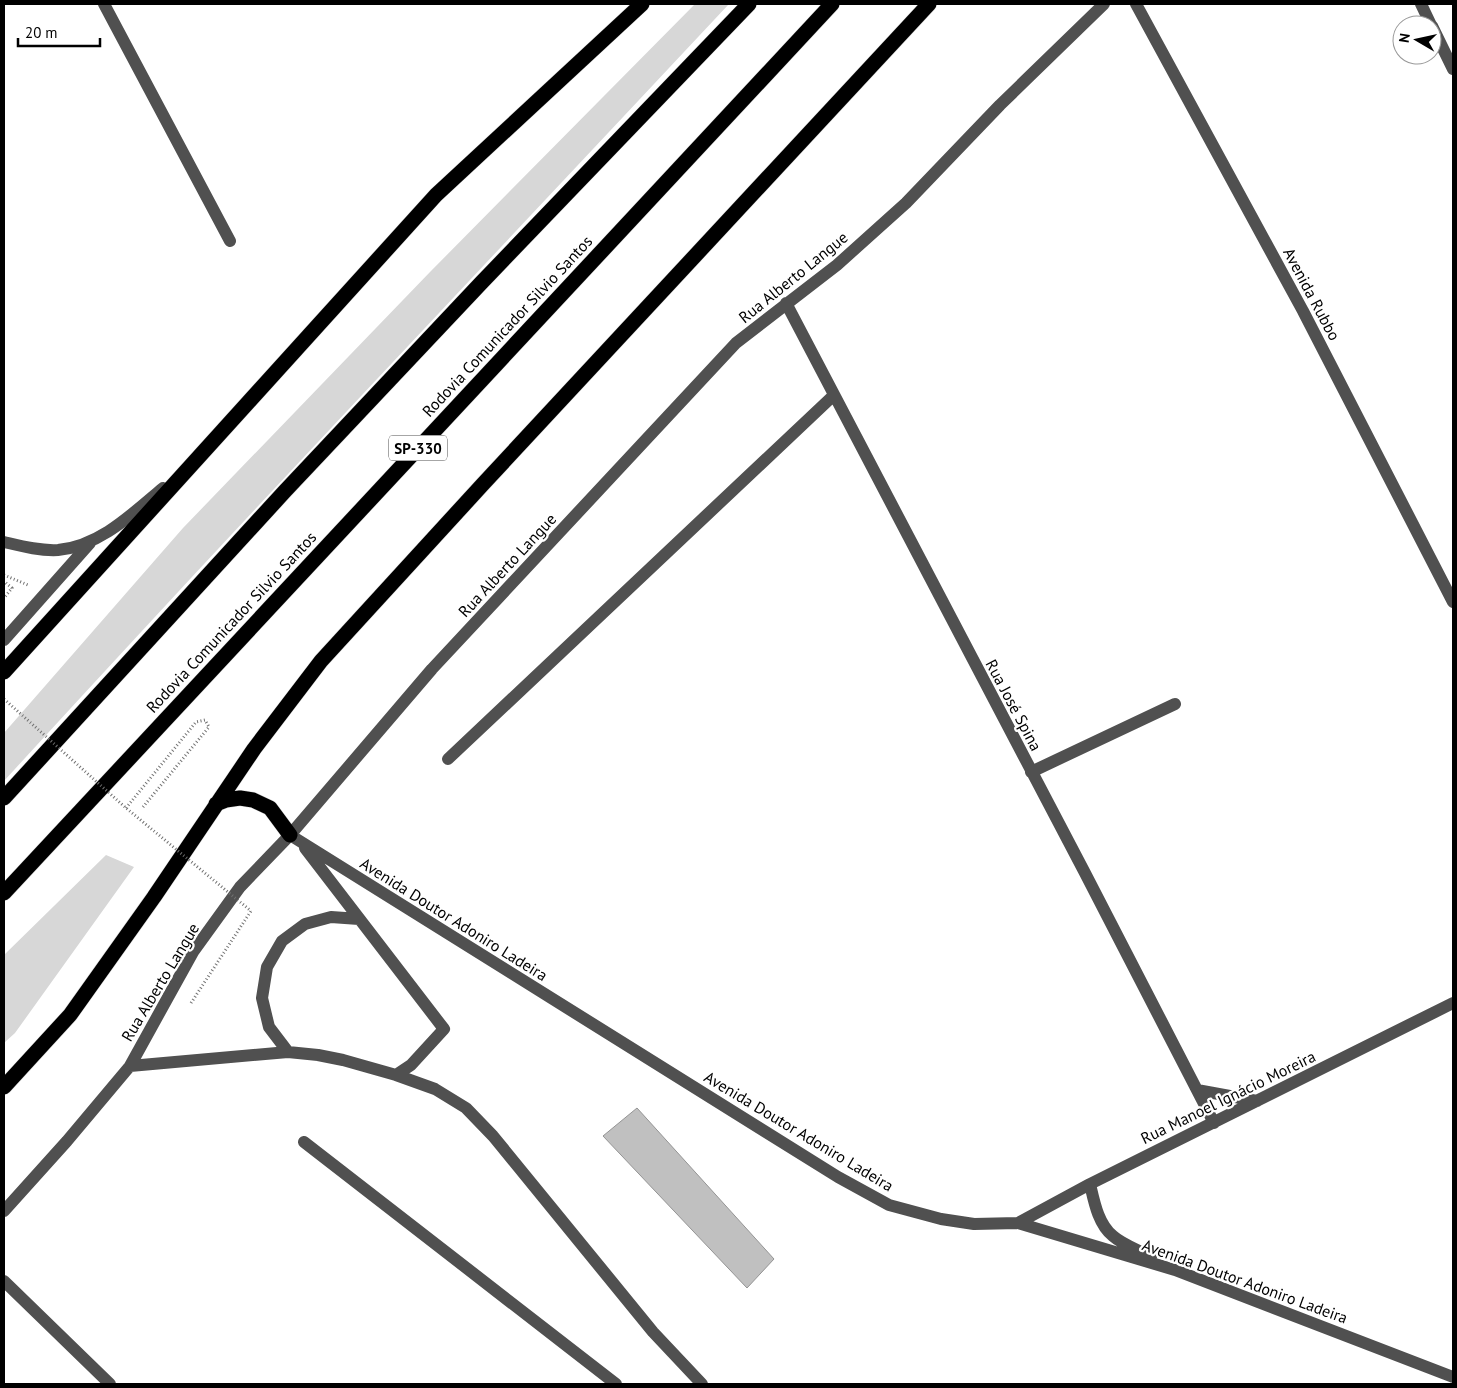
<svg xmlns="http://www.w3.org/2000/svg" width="1457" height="1388" font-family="'PT Sans',sans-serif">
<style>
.green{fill:#d7d7d7}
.building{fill:#c0c0c0;stroke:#949494}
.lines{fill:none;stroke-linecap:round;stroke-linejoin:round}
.highway-casing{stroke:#dbdbdb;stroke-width:16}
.path{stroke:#727272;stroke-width:3;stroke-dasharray:1 2.5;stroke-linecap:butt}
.minor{stroke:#505050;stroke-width:12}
.highway{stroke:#000;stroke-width:15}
.path-bridge{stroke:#727272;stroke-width:3;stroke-dasharray:1 2.5;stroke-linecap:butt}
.labels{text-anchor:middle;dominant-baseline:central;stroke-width:4.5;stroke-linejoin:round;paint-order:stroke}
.shield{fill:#fff;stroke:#4c4c4c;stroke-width:1}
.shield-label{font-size:15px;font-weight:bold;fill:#000}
.street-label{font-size:16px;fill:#000;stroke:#fff}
</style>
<rect width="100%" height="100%" fill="#fff"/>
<path class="green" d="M695 4H729C487 263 242 520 4 781V733L183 528 430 272Z
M106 855 134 867 15 1033 4 1043V955Z"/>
<path class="building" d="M637 1108 774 1259 747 1288 603 1136Z"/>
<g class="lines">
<defs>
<path id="highway" d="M4 672 436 195 642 4
M4 798 285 491 482 282 749 4
M216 804 226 800 240 798 253 800 270 808 290 835
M4 893 832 4
M4 1087 70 1015 154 897 254 749 321 661 483 484 929 4"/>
</defs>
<use href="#highway" class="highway-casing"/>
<path class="path" d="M4 575 28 585
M4 584 5 582 12 588 4 598
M126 808 196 722 205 720 209 727 143 807
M191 1003 251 911"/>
<path class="minor" d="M104 4 230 241
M1136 4 1303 311 1453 602
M1421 4 1431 25
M1432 26 1453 69
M786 303 1085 873 1214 1123
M4 542C21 546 40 551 58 550 100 546 132 514 163 488
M4 640 90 543
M448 759 834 395
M1031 772 1175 704
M290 835 838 1177 889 1205 941 1219 974 1224 1018 1223 1175 1270 1453 1377
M305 848 444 1029 411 1065 396 1075
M288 1052 269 1027 262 998 267 967 282 941 305 924 331 917 359 919
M130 1066 288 1052 318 1055 343 1060 396 1075 435 1089 466 1108 493 1136 653 1332 702 1384
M1197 1090 1257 1101
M304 1142 616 1384
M1090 1184C1094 1201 1098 1224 1113 1236 1123 1245 1139 1250 1151 1257
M4 1211 67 1141 130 1066 193 952 240 887 290 835 432 669 736 343 837 265 906 203 1000 105 1104 4
M1018 1223 1090 1184 1453 1003
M4 1281 110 1384"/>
<use href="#highway" class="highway"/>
<path class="path-bridge" d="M4 699 126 808 251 911"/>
</g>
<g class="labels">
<rect class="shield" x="389" y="435.5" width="58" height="25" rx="4"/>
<g class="shield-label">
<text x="418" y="448">SP-330</text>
</g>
<g class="street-label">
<text transform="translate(793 277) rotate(-39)">Rua Alberto Langue</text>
<text transform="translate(1312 294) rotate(62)">Avenida Rubbo</text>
<text transform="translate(507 326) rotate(-47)">Rodovia Comunicador Silvio Santos</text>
<text transform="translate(507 565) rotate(-47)">Rua Alberto Langue</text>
<text transform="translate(231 622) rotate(-47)">Rodovia Comunicador Silvio Santos</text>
<text transform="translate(1014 705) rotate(62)">Rua José Spina</text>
<text transform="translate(454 919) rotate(32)">Avenida Doutor Adoniro Ladeira</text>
<text transform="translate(160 982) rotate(-59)">Rua Alberto Langue</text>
<text transform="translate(1228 1097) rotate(-26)">Rua Manoel Ignácio Moreira</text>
<text transform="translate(799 1131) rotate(31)">Avenida Doutor Adoniro Ladeira</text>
<text transform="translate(1245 1281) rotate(20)">Avenida Doutor Adoniro Ladeira</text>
</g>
</g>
<rect width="1457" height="1388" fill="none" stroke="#000000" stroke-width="10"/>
<g transform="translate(1417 40) rotate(279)"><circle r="24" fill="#ffffff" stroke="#999999"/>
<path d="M0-4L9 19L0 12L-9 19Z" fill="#000000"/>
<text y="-8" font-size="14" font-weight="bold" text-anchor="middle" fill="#000000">N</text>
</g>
<path d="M18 38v8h82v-8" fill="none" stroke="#000000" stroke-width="2.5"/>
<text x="25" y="38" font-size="15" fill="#000000" stroke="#ffffff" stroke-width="4" paint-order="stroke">20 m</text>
</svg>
